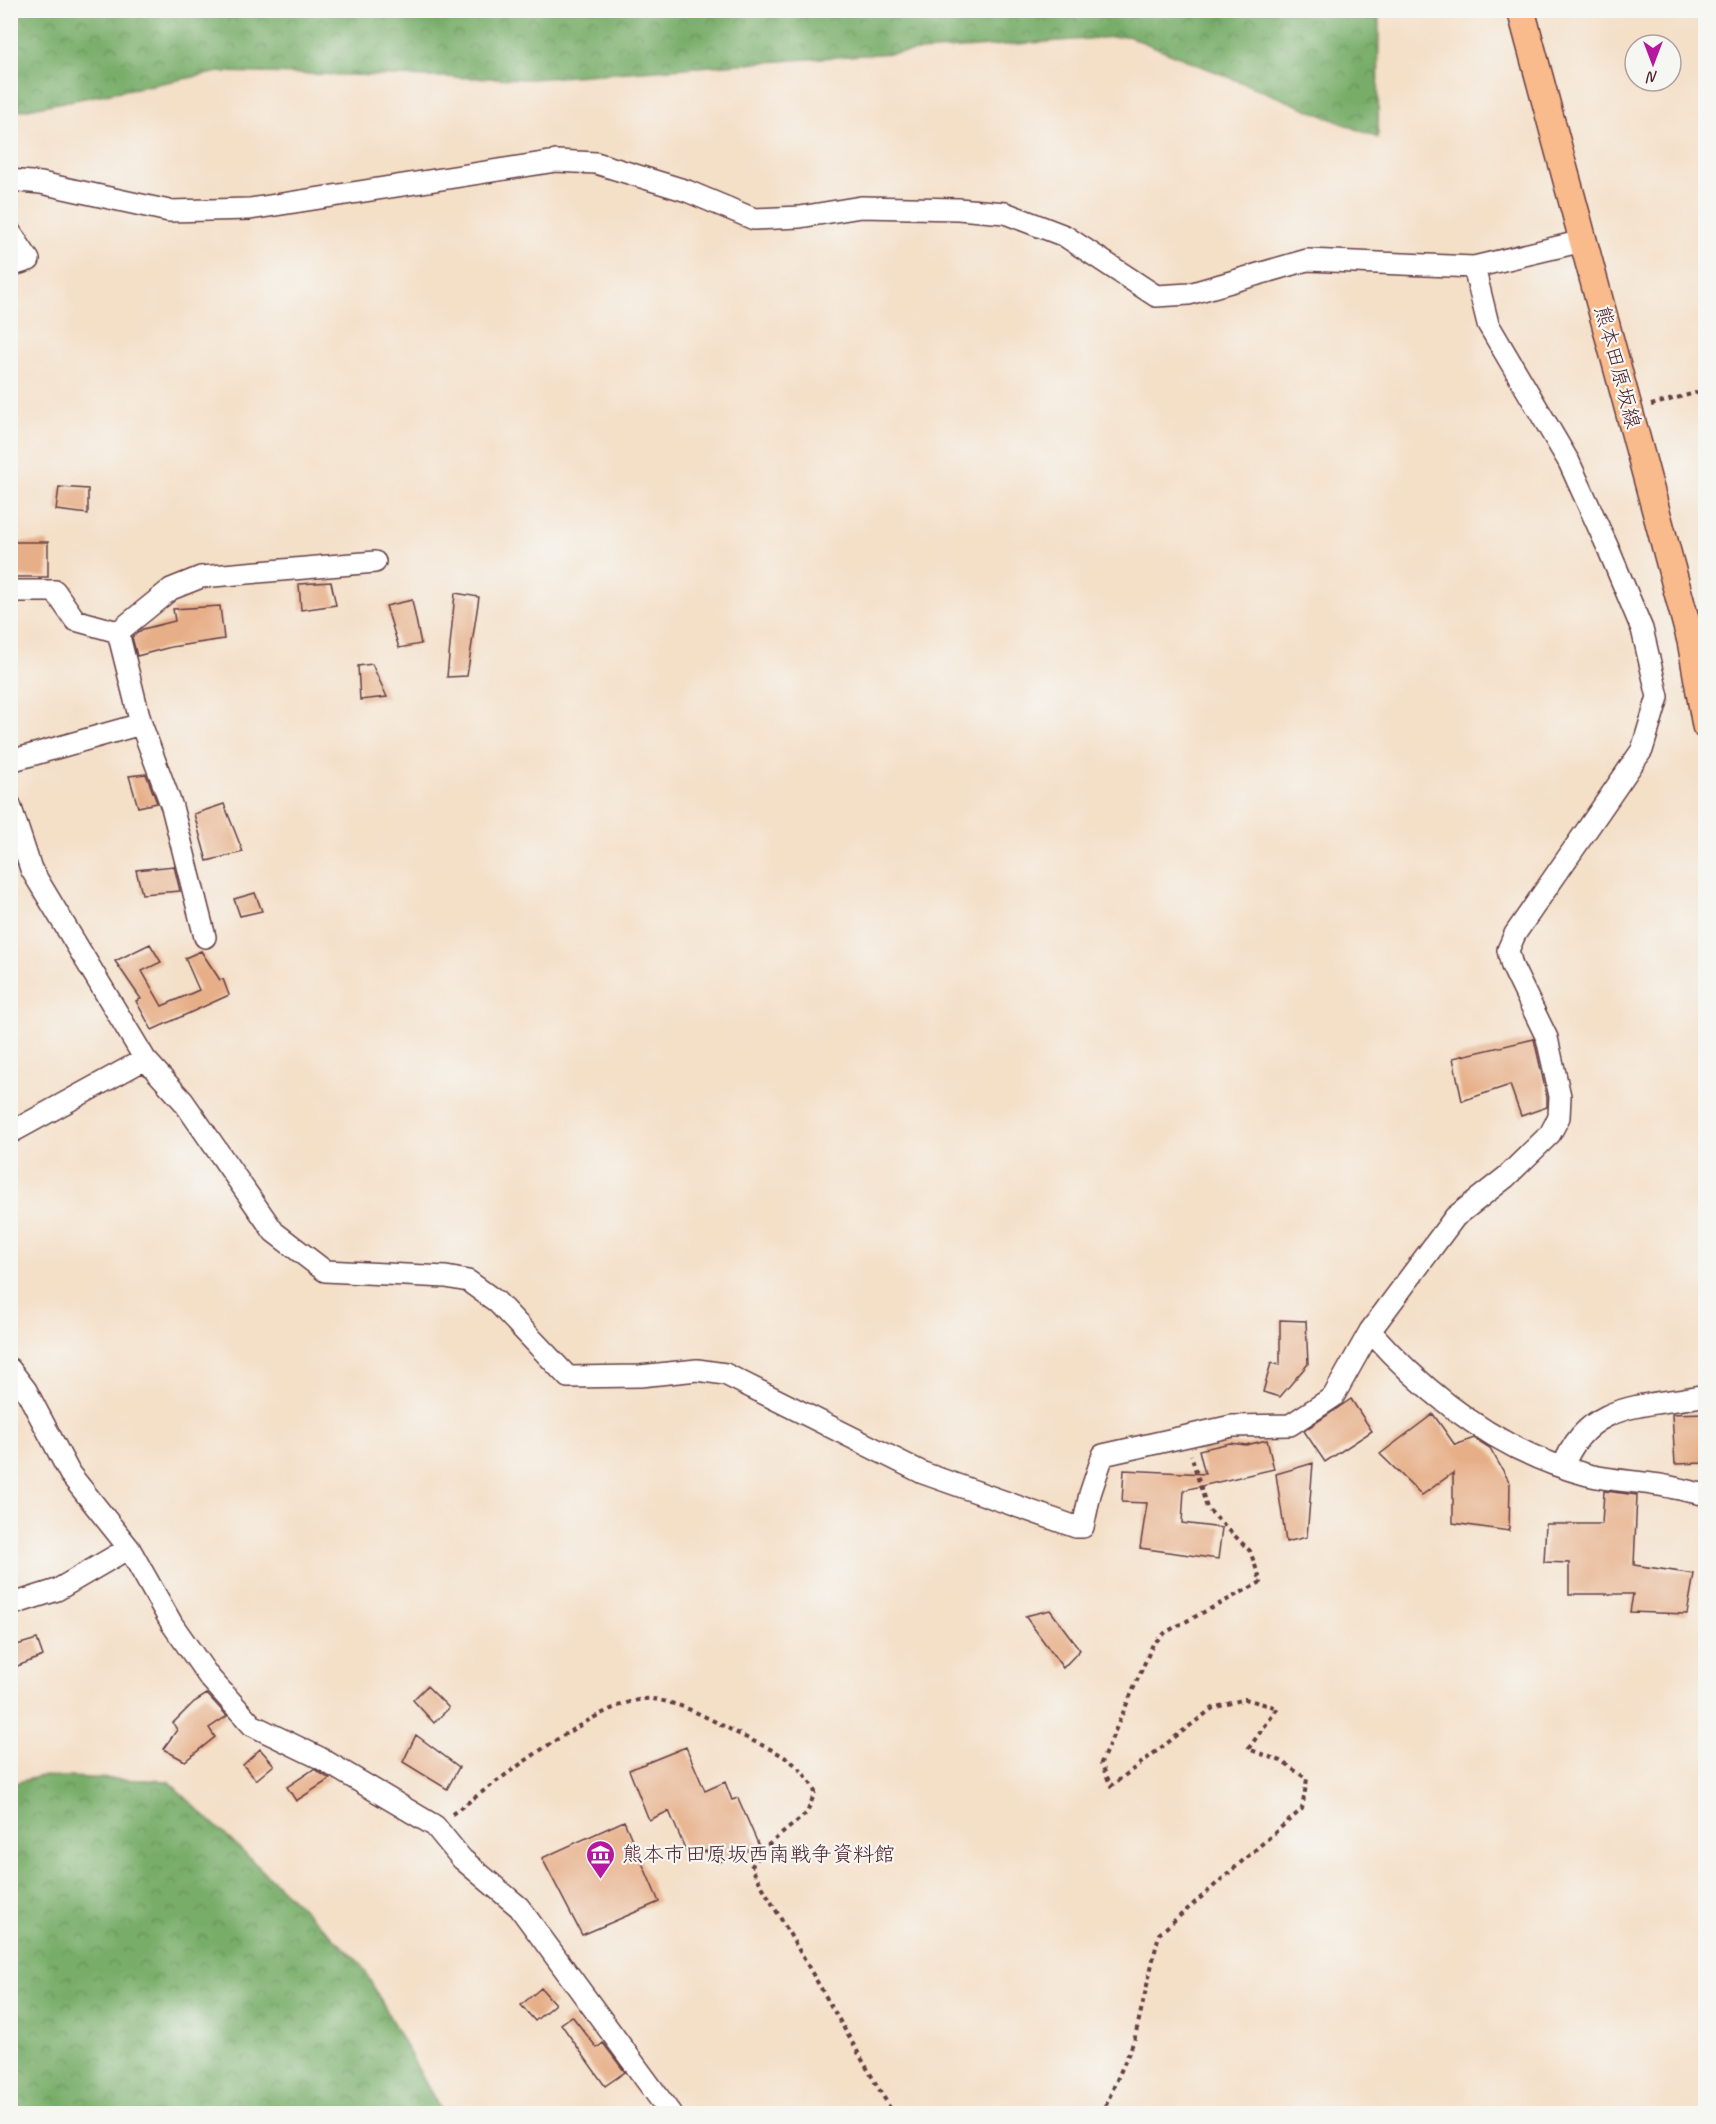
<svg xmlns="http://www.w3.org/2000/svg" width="1716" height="2124" font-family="Caveat,'Klee One',sans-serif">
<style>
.forest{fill:url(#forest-crowns);stroke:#61664a;stroke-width:1.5}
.building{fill:#e7af88}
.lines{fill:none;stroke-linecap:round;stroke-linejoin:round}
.minor-casing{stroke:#643c42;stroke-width:24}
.major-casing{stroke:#643c42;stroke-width:30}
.path{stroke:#643c42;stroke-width:4;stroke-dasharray:4.5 4.5;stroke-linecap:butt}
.minor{stroke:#fff;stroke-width:21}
.major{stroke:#fabb8c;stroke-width:27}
.labels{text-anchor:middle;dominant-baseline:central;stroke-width:4.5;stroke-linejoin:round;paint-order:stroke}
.street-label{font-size:21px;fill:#4a1f2b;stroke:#f6f6f2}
.poi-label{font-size:21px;fill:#4a1f2b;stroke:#f6f6f2;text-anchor:start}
</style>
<defs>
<pattern id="forest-crowns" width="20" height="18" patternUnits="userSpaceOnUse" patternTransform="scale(1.5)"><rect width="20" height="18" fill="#78ad69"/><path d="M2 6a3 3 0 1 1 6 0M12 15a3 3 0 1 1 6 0" fill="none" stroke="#648c57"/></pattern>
</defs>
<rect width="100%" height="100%" fill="#f6f6f2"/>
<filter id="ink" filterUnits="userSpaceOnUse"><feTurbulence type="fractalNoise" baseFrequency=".0167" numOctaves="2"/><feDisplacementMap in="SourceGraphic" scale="12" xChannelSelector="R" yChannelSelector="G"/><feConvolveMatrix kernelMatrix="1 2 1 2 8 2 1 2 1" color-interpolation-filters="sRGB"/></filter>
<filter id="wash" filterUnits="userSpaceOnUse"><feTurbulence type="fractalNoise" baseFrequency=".008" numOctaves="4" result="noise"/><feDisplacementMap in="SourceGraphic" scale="24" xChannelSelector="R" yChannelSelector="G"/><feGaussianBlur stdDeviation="1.35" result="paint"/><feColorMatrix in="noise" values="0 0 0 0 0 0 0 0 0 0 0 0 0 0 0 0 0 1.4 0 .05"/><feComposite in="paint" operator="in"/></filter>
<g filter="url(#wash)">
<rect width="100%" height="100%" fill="#f4dfc7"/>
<path class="forest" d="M11 10 1379 11 1378 138 1128 36 531 79 219 72 11 112Z
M41 1776 168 1781 361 1964 442 2113H11V1784Z"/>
<g id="blocks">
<path class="building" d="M59 487 88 489V514L56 510Z
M10 542H48V577H12Z
M331 582 336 605 301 610 299 584Z
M455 593 479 597 467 676 447 677Z
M412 600 421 644 399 648 386 606Z
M220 606 224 639 171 647 137 656 132 637 143 629 175 621 173 609Z
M372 664 387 697 360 700 358 666Z
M146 774 157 803 138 807 129 776Z
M224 804 243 852 207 861 194 814Z
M174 866 180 891 142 894 136 870Z
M255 893 262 911 240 916 234 899Z
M150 944 161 962 142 971 162 1006 199 990 185 958 201 951 220 980 223 979 229 995 152 1030 136 1001 141 999 115 961Z
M1534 1039 1547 1097V1107L1521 1116 1510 1085 1462 1101 1453 1058Z
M1280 1320 1306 1321 1308 1364 1280 1397 1263 1392 1271 1363 1280 1365Z
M1351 1399 1372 1431 1325 1462 1304 1431Z
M1706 1413V1463L1675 1464 1672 1414Z
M1433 1414 1455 1445 1474 1438 1490 1448 1510 1483 1509 1531 1453 1523V1473L1422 1495 1380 1454Z
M1267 1440 1274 1469 1184 1490 1182 1523 1222 1528 1218 1559 1140 1548 1147 1503 1122 1502 1124 1470 1205 1474 1199 1450 1230 1443 1246 1445Z
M1313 1463 1307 1537 1286 1542 1276 1474Z
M1604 1491 1637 1495 1634 1565 1694 1574 1687 1614 1630 1612 1633 1594H1569V1563L1544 1562 1546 1524H1602Z
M1050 1610 1080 1650 1063 1668 1025 1616Z
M37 1639 43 1656 10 1669V1647Z
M427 1686 449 1708 434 1723 413 1700Z
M207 1694 227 1716 209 1728 215 1737 185 1761 163 1749 177 1730 173 1723 194 1702Z
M416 1735 459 1767 447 1789 403 1762Z
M686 1747 705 1791 725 1782 732 1800 738 1798 759 1846 717 1863 706 1851 689 1858 669 1811 649 1820 629 1770Z
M260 1749 274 1765 256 1780 243 1765Z
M314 1769 330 1779 296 1801 287 1787Z
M624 1821 659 1902 582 1935 542 1858Z
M541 1988 555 2004 535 2021 521 2005Z
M572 2016 597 2048 603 2043 625 2072 605 2086 561 2024Z"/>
</g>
</g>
<g filter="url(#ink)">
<use href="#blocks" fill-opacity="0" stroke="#643c42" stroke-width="1.5"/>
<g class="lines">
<defs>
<path id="minor" d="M10 180 41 183 169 211 250 209 556 161 596 163 687 191 754 219 800 217 861 207 958 209 1005 213 1065 236 1156 296 1189 294 1307 260 1474 267 1583 241
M10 232 29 260 10 266
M10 591H55L75 620 118 632
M141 724 118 632 171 589 201 577 375 562
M10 761 141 724 172 807 205 937
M10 805 31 869 145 1059 183 1101 274 1232 325 1271 446 1277 468 1281 497 1302 568 1377 640 1376 697 1370 725 1374 923 1473 1076 1527H1083L1090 1494 1103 1455 1232 1426 1290 1425 1333 1397 1370 1331 1455 1217 1506 1177 1550 1134 1559 1117 1560 1096 1547 1038 1512 966 1508 950 1515 934 1642 750 1658 697 1642 629 1608 548 1569 462 1488 324 1474 267
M10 1133 145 1059
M1370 1331C1429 1397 1501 1453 1588 1475 1608 1480 1631 1481 1652 1484 1670 1486 1688 1491 1706 1495
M10 1369 26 1390 70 1474 129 1548 172 1624 209 1677 252 1725 320 1758 435 1826 462 1859 519 1907 671 2114
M1563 1467C1588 1399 1646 1408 1706 1395
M10 1605 57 1590 129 1548"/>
<path id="major" d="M1521 10 1691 641 1706 726"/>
</defs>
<use href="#minor" class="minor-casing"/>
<use href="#major" class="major-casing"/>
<path class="path" d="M1651 405 1706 390
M452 1814C492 1786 606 1694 652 1699 684 1703 713 1721 741 1735 772 1751 800 1758 815 1792L807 1813 767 1846 751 1867 890 2108 917 2114
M1102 2114 1134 2041 1159 1934 1302 1809 1307 1779 1281 1761 1248 1749 1278 1708 1245 1699 1213 1708 1111 1786 1101 1763 1153 1644 1166 1632 1261 1582 1250 1551 1207 1508 1191 1455"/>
<use href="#minor" class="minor"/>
<use href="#major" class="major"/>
</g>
</g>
<defs>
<symbol id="museum-pin" viewBox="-11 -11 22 30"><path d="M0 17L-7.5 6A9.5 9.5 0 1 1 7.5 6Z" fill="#b5179e" stroke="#f6f6f2"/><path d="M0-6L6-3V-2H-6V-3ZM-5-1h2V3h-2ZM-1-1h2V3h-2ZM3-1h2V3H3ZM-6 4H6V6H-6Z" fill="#fff"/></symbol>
</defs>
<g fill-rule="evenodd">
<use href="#museum-pin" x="584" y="1838" width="33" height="45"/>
</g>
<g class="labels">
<g class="street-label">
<text transform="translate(1618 367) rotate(75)">熊本田原坂線</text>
</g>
<g class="poi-label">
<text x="622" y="1854">熊本市田原坂西南戦争資料館</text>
</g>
</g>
<rect width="1716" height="2124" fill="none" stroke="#f6f6f2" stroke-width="36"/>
<g transform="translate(1653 63) rotate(180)"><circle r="28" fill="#f6f6f2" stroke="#b1a0a2" stroke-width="1.5"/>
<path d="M0-4.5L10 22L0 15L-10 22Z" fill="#b5179e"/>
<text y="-9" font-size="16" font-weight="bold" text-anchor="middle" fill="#4a1f2b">N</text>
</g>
</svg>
